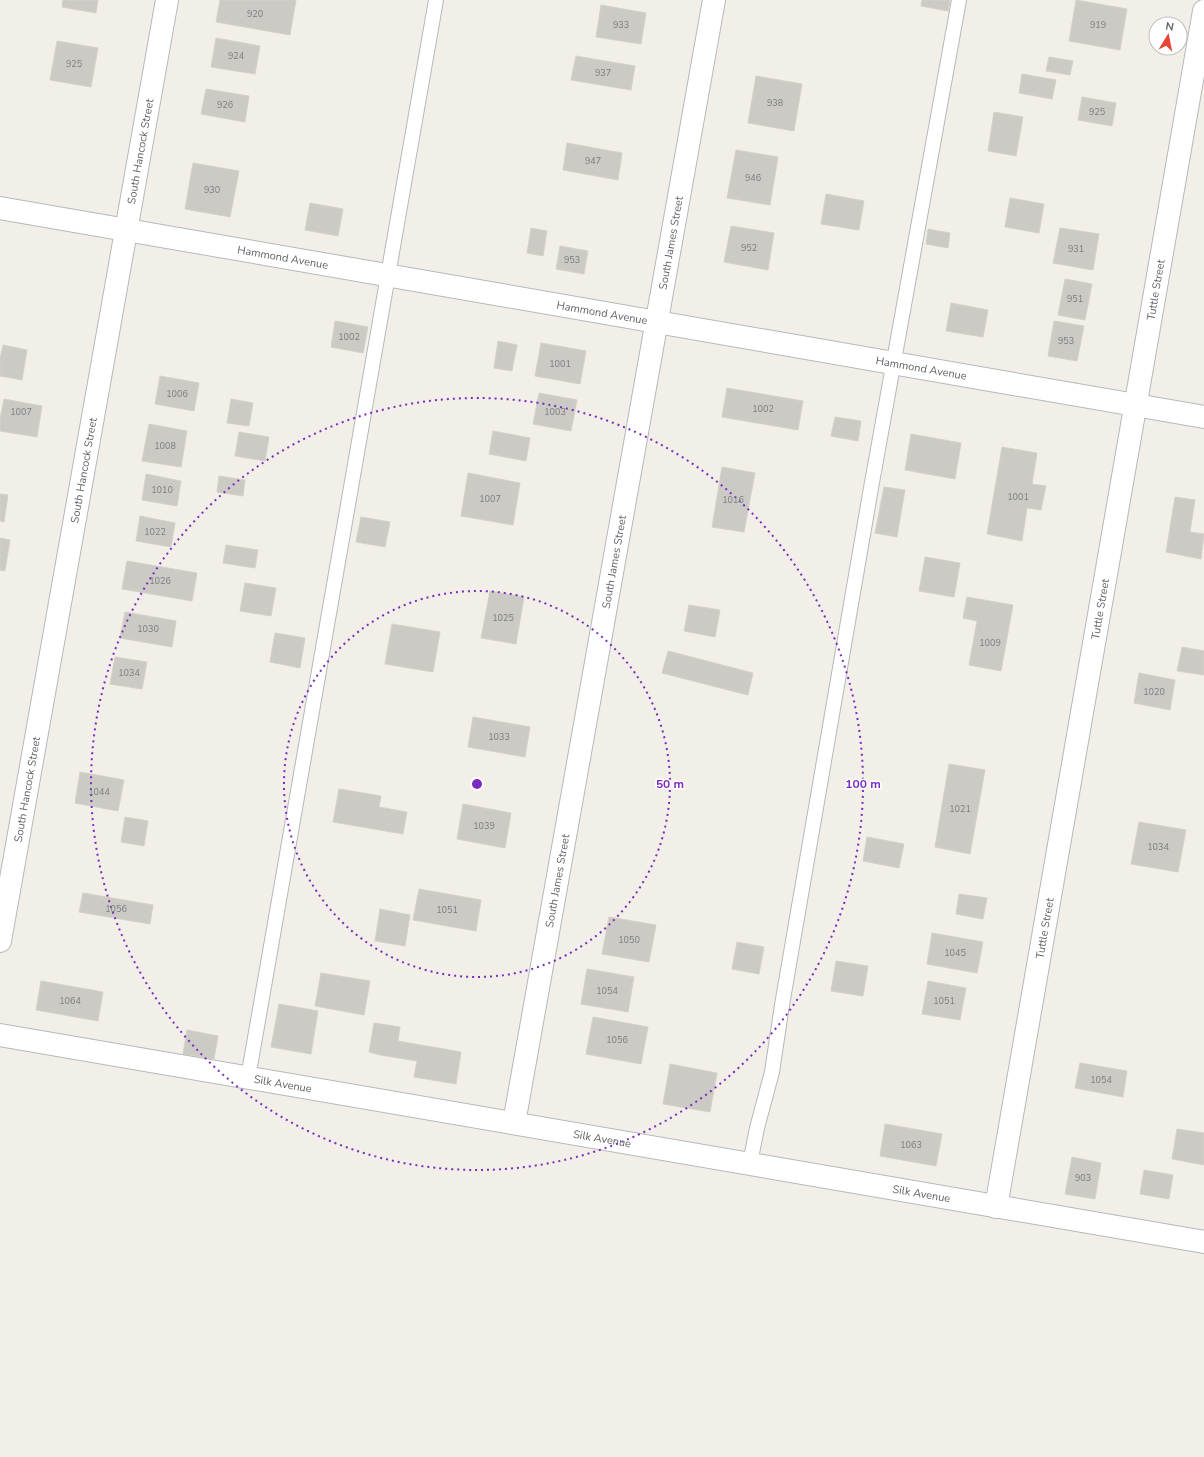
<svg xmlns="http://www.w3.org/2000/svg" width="1204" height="1457" font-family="'Nunito Sans',sans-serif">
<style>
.building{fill:#cccac5;stroke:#d6d1c6}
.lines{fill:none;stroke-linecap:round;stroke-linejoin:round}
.lane-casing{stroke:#b5b8bc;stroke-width:16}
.street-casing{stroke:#b5b8bc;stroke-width:24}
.lane{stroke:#fff;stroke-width:14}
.street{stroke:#fff;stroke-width:22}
.ring{fill:none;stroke:#7b2cbf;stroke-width:2;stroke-dasharray:2 4}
.labels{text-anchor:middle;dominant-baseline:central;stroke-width:3;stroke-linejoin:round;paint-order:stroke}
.number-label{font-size:9px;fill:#7a7d7f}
.street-label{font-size:11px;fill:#5f6368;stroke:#fff}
.centre{fill:#7b2cbf;stroke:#fff;stroke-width:2}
.ring-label{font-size:12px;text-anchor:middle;font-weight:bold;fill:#7b2cbf;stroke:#fff;stroke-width:3;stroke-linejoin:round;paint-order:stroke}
</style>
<rect width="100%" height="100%" fill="#f1efe8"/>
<path class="building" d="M63 0H98L96 13 62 7Z
M220 0H296L290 35 216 22Z
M922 0H950L948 11 921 6Z
M1076 0 1127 9 1120 50 1069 41Z
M601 5 646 13 641 44 596 37Z
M216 38 260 46 255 74 211 67Z
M57 41 98 48 91 87 50 80Z
M576 56 635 66 631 90 571 80Z
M1049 57 1073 61 1070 75 1046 71Z
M1022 74 1056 80 1052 99 1019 93Z
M756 76 802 84 794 131 748 123Z
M206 89 249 96 245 122 201 114Z
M1082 97 1116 103 1112 126 1078 120Z
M994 112 1023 117 1016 156 988 151Z
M567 143 622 153 618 180 563 170Z
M736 150 778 157 770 205 727 198Z
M193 163 239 171 230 217 185 209Z
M826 194 864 201 859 230 821 224Z
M1010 198 1044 204 1039 233 1005 227Z
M310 203 343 209 338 236 305 230Z
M731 226 774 233 768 270 724 262Z
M531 228 547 231 543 256 527 253Z
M1060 228 1099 234 1093 270 1053 263Z
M928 229 950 233 948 248 926 244Z
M560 246 588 251 584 274 556 269Z
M1065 279 1092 284 1085 320 1058 315Z
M951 303 988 310 983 337 946 331Z
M335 321 368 327 363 353 331 347Z
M1054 321 1084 326 1077 361 1048 356Z
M498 341 517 345 512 371 494 368Z
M541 343 586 351 580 384 535 376Z
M3 345 27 350 22 380 0 376V359Z
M160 376 199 383 194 411 155 404Z
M727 388 803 401 798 430 722 417Z
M539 393 577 400 571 431 533 424Z
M4 399 42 406 37 437 0 431V419Z
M231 399 253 403 249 426 227 423Z
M835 417 861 421 858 441 831 436Z
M149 424 187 431 181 467 142 461Z
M493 431 530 438 526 461 489 454Z
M239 432 269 437 265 461 235 456Z
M911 434 961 443 955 479 905 470Z
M1002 447 1037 453 1032 484 1046 486 1041 510 1027 508 1022 541 987 534Z
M722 467 755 473 744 532 712 527Z
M468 473 520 483 513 525 461 516Z
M146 474 181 481 177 506 142 500Z
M219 476 245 480 243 496 217 492Z
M884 487 905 490 897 537 875 533Z
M0 494 8 495 4 522 0 521Z
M1175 497 1195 500 1190 532 1204 534 1201 559 1166 552Z
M140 516 175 523 171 547 136 541Z
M361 517 390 522 385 547 356 542Z
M0 538 10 540 5 571 0 570Z
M226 545 258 550 255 568 223 563Z
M925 557 960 563 954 597 919 591Z
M127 561 197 573 192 601 122 589Z
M245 583 276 588 271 616 240 611Z
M490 591 524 597 516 644 481 638Z
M967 597 1013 605 1001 671 969 665 977 621 963 618Z
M689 605 720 610 715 637 684 631Z
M125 612 176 621 172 647 120 638Z
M392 624 440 632 433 672 385 664Z
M275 633 305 638 300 668 270 662Z
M1182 647 1204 651V675L1177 671Z
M668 651 753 673 748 695 662 673Z
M115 657 147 662 142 689 110 684Z
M1139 673 1175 680 1170 710 1134 703Z
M473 717 530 727 525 757 468 747Z
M949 764 985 770 970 854 935 847Z
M80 772 124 780 118 811 75 803Z
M339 789 381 796 379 807 407 812 403 834 333 822Z
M463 804 511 813 505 848 457 839Z
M125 817 148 821 144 846 121 842Z
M1139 822 1186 830 1178 872 1131 864Z
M867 837 904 844 899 868 863 861Z
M419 889 481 900 476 931 413 920Z
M83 893 153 905 150 924 79 912Z
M959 894 987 898 983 919 956 914Z
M380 909 410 915 405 946 375 941Z
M609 917 656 925 649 962 602 954Z
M932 933 983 942 977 973 927 964Z
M737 942 764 947 759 974 732 969Z
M836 961 868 966 863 996 831 991Z
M587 969 634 977 628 1012 581 1004Z
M321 973 370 981 364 1015 315 1006Z
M41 981 103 992 98 1021 36 1010Z
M928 981 966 988 960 1020 922 1014Z
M279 1004 318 1011 311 1054 271 1047Z
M593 1017 648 1027 641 1064 586 1054Z
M374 1023 400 1027 398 1041 461 1052 456 1084 414 1077 417 1061 380 1055 369 1052Z
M187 1030 218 1036 214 1059 183 1054Z
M1080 1063 1127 1071 1123 1097 1075 1088Z
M670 1064 717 1073 710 1112 663 1104Z
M885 1124 942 1134 936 1166 880 1156Z
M1177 1129 1204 1133V1165L1172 1159Z
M1072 1157 1101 1163 1095 1199 1065 1194Z
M1144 1170 1173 1175 1169 1199 1140 1194Z"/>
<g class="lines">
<defs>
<path id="lane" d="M248 1078 436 0
M750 1163 757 1128 772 1072 782 1005 871 488 959 0"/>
<g id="street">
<path id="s1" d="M0 208 1204 417"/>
<path id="s2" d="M0 941 167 0"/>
<path id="s3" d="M0 1035 1204 1242"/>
<path id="s4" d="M514 1123 714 0"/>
<path id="s5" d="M996 1207 1204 11"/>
</g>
</defs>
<use href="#lane" class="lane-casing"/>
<use href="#street" class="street-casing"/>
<use href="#lane" class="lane"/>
<use href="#street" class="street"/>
</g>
<g class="ring">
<circle cx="477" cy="784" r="193"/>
<circle cx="477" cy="784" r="386"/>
</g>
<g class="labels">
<g class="number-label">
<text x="255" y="14">920</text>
<text x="621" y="25">933</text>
<text x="1098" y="25">919</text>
<text x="236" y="56">924</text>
<text x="74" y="64">925</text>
<text x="603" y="73">937</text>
<text x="775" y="103">938</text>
<text x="225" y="105">926</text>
<text x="1097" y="112">925</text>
<text x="593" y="161">947</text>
<text x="753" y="178">946</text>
<text x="212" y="190">930</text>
<text x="749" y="248">952</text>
<text x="1076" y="249">931</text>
<text x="572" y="260">953</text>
<text x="1075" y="299">951</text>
<text x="349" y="337">1002</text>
<text x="1066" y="341">953</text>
<text x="560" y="364">1001</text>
<text x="177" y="394">1006</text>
<text x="763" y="409">1002</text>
<text x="21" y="412">1007</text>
<text x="555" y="412">1003</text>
<text x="165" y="446">1008</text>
<text x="162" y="490">1010</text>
<text x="1018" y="497">1001</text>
<text x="490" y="499">1007</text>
<text x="733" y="500">1016</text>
<text x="155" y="532">1022</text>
<text x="160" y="581">1026</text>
<text x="503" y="618">1025</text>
<text x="148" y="629">1030</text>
<text x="990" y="643">1009</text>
<text x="129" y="673">1034</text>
<text x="1154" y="692">1020</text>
<text x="499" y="737">1033</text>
<text x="99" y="792">1044</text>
<text x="960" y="809">1021</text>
<text x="484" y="826">1039</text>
<text x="1158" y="847">1034</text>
<text x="116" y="909">1056</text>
<text x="447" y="910">1051</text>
<text x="629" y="940">1050</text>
<text x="955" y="953">1045</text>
<text x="607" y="991">1054</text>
<text x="70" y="1001">1064</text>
<text x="944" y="1001">1051</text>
<text x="617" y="1040">1056</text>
<text x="1101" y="1080">1054</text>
<text x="911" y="1145">1063</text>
<text x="1083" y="1178">903</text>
</g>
<g class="street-label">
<text stroke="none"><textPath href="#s2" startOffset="802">South Hancock Street</textPath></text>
<text stroke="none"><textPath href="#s4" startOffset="894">South James Street</textPath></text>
<text stroke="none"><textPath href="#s1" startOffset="287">Hammond Avenue</textPath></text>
<text stroke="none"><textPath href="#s5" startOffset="931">Tuttle Street</textPath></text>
<text stroke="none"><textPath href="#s1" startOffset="611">Hammond Avenue</textPath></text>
<text stroke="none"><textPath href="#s1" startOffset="935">Hammond Avenue</textPath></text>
<text stroke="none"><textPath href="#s2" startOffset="478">South Hancock Street</textPath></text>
<text stroke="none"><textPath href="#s4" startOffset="570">South James Street</textPath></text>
<text stroke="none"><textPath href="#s5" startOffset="607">Tuttle Street</textPath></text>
<text stroke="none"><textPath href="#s2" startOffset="154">South Hancock Street</textPath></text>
<text stroke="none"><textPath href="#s4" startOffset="246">South James Street</textPath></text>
<text stroke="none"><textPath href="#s5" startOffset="283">Tuttle Street</textPath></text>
<text stroke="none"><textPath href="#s3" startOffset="287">Silk Avenue</textPath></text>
<text stroke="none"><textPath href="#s3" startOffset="611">Silk Avenue</textPath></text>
<text stroke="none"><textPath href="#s3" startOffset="935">Silk Avenue</textPath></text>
</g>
</g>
<circle cx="477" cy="784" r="6" class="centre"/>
<g class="ring-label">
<text x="670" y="788">50 m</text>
<text x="863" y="788">100 m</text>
</g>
<g transform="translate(1168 36) rotate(10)"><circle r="19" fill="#ffffff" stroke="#bfc1c3"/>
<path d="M0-3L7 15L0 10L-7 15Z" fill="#ea4335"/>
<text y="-6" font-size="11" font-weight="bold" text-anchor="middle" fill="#5f6368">N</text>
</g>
</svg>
